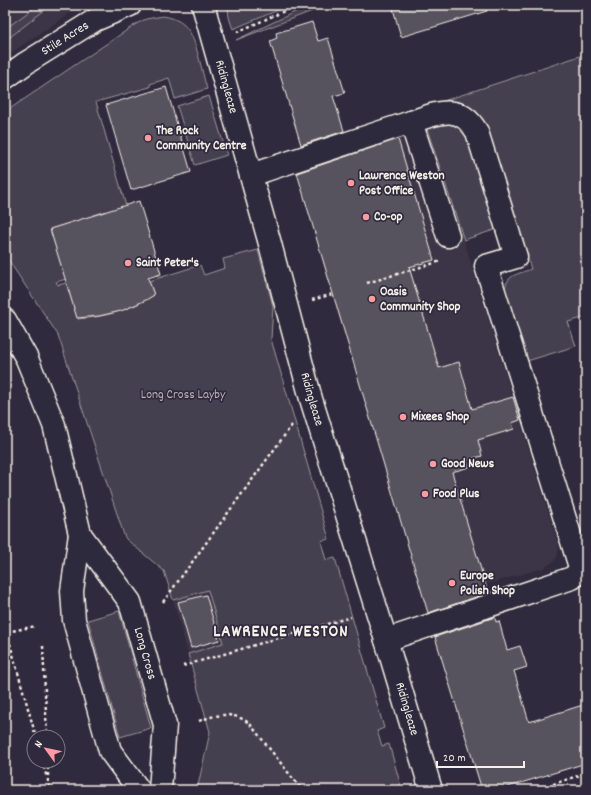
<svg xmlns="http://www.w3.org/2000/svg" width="591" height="795" font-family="Dekko,sans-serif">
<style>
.built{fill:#3b3647}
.green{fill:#454050;stroke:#9c989c}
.building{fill:#56525f;stroke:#f4f1e8}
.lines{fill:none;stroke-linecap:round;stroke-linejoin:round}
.minor-casing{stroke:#f4f1e8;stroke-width:25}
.path{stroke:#f4f1e8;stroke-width:2.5;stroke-dasharray:3 3;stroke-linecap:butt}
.minor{stroke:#2f2a3d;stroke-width:22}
.poi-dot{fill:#ff9aa2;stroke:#2f2a3d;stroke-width:1.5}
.labels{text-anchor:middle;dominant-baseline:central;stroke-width:3.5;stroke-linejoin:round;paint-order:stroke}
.street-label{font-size:13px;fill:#f4f1e8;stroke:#2f2a3d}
.poi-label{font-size:13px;font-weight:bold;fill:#f4f1e8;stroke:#2f2a3d;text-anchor:start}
.park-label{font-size:13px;fill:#b7b3b3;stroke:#2f2a3d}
.district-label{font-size:17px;font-weight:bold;letter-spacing:1px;fill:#f4f1e8;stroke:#2f2a3d}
</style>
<rect width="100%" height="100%" fill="#2f2a3d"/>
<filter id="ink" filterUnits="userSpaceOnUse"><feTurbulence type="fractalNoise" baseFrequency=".025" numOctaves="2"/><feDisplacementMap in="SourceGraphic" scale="8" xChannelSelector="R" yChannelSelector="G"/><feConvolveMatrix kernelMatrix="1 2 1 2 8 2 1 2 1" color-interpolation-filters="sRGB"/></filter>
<g filter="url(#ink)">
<path class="built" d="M5 5H84L70 13 5 57Z
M425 126 464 240 559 547 557 557 554 561 544 568 424 602 295 165Z
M208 589 224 643 188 654 173 600Z"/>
<path class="green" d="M38 5H51L5 41V29Z
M229 5H290L233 29C230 21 227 14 229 5Z
M306 5H328L236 40 299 10Z
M163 16C189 20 193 36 199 58 202 69 204 79 207 89L175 99 169 78 150 84V87L96 102 126 206 50 229 66 279 56 282 58 285 66 283 78 319C105 317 131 310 154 295L149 281 200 265 204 275 225 268 223 259 258 250 273 306 271 339 329 539 321 541 326 560 335 558 384 728 377 731 382 746 389 744 402 790H197L210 732 188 654 223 643 208 590 173 600 164 571 126 539 124 535 58 335 5 255V112L136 24 146 19Z
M586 54V317L568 322 576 346 527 361 505 293C505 274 517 275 531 269L489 133 434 104Z
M209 96 227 155 195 165 177 106Z
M449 122C457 122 463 130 467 137L497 229 464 240 427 129Z
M119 611 151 728 120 737 88 620Z"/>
<path class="building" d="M392 5H486L487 11 401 37Z
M312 22 318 41 328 38 345 93 333 96 344 131 301 145 270 41 277 38 276 33Z
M166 87 191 172 131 190 106 105Z
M398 139 434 260 409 267 439 368 459 362 472 409 513 397 520 420 512 423 514 429 478 440 482 456 467 460 469 467 452 472 488 593 428 613 297 173Z
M139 201 161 274 148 278 154 295 146 300 121 311 99 316 77 318 50 229Z
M206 595 219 640 191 648 178 602Z
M495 617 496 622 499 621 507 650 520 646 527 667 514 671 529 722 586 704V763L498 790H482L435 637Z"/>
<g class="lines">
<defs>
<g id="minor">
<path id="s1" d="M203 5 269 240 311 399 386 640 431 790"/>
<path id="s2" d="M5 78 26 63 95 20 130 5"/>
<path d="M251 175 411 122 448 236"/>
<path d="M5 320 27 359 54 425 80 534 72 591 74 620 110 751 139 790"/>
<path id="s3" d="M80 534 130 602 165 725 160 790"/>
<path d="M386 640 572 578 580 571V567L486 266 516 257 477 132C460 102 437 113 411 122"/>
</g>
</defs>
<use href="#minor" class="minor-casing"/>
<path class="path" d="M237 32 298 5
M367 283 441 261
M312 300 333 294
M163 602 292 425
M5 626 36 737
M7 632 36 626
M43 646 47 737
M183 666 351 617
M199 721C217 714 234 711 250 724L302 790
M42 761 47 778
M48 761V783L51 790
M536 790 586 773"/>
<use href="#minor" class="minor"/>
</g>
</g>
<g class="poi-dot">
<circle cx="148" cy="138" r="4"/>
<circle cx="351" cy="183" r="4"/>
<circle cx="366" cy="217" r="4"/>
<circle cx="128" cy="263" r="4"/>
<circle cx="372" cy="299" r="4"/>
<circle cx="403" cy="417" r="4"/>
<circle cx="433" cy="464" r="4"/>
<circle cx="425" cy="494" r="4"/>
<circle cx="452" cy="583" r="4"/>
</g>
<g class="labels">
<g class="street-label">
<text stroke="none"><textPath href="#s2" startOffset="72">Stile Acres</textPath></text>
<text stroke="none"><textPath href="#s1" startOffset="85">Ridingleaze</textPath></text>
<text stroke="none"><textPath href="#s1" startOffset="409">Ridingleaze</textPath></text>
<text stroke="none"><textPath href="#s3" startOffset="138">Long Cross</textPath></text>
<text stroke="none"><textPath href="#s1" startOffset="733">Ridingleaze</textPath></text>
</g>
<g class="poi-label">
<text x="156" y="131">The Rock<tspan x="156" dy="15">Community Centre</tspan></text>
<text x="359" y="176">Lawrence Weston<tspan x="359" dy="15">Post Office</tspan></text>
<text x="374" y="217">Co-op</text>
<text x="136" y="263">Saint Peter's</text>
<text x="380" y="292">Oasis<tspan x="380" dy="15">Community Shop</tspan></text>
<text x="411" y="417">Mixees Shop</text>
<text x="441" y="464">Good News</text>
<text x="433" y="494">Food Plus</text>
<text x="460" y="576">Europe<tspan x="460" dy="15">Polish Shop</tspan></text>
</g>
<g class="park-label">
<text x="183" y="395">Long Cross Layby</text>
</g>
<g class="district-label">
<text x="281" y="633">LAWRENCE WESTON</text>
</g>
</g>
<rect width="591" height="795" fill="none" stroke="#2f2a3d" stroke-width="20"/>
<rect x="10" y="10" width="571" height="775" fill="none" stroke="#f4f1e8" stroke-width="1.5" filter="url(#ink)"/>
<g transform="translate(46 749) rotate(303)"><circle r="19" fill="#2f2a3d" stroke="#7e7a81"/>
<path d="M0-3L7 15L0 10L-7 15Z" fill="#ff9aa2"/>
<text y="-6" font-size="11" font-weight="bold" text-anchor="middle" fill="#f4f1e8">N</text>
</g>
<path d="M437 761v6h87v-6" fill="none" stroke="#f4f1e8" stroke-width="2"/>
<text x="443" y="761" font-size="12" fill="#f4f1e8" stroke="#2f2a3d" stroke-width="3" paint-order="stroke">20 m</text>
</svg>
